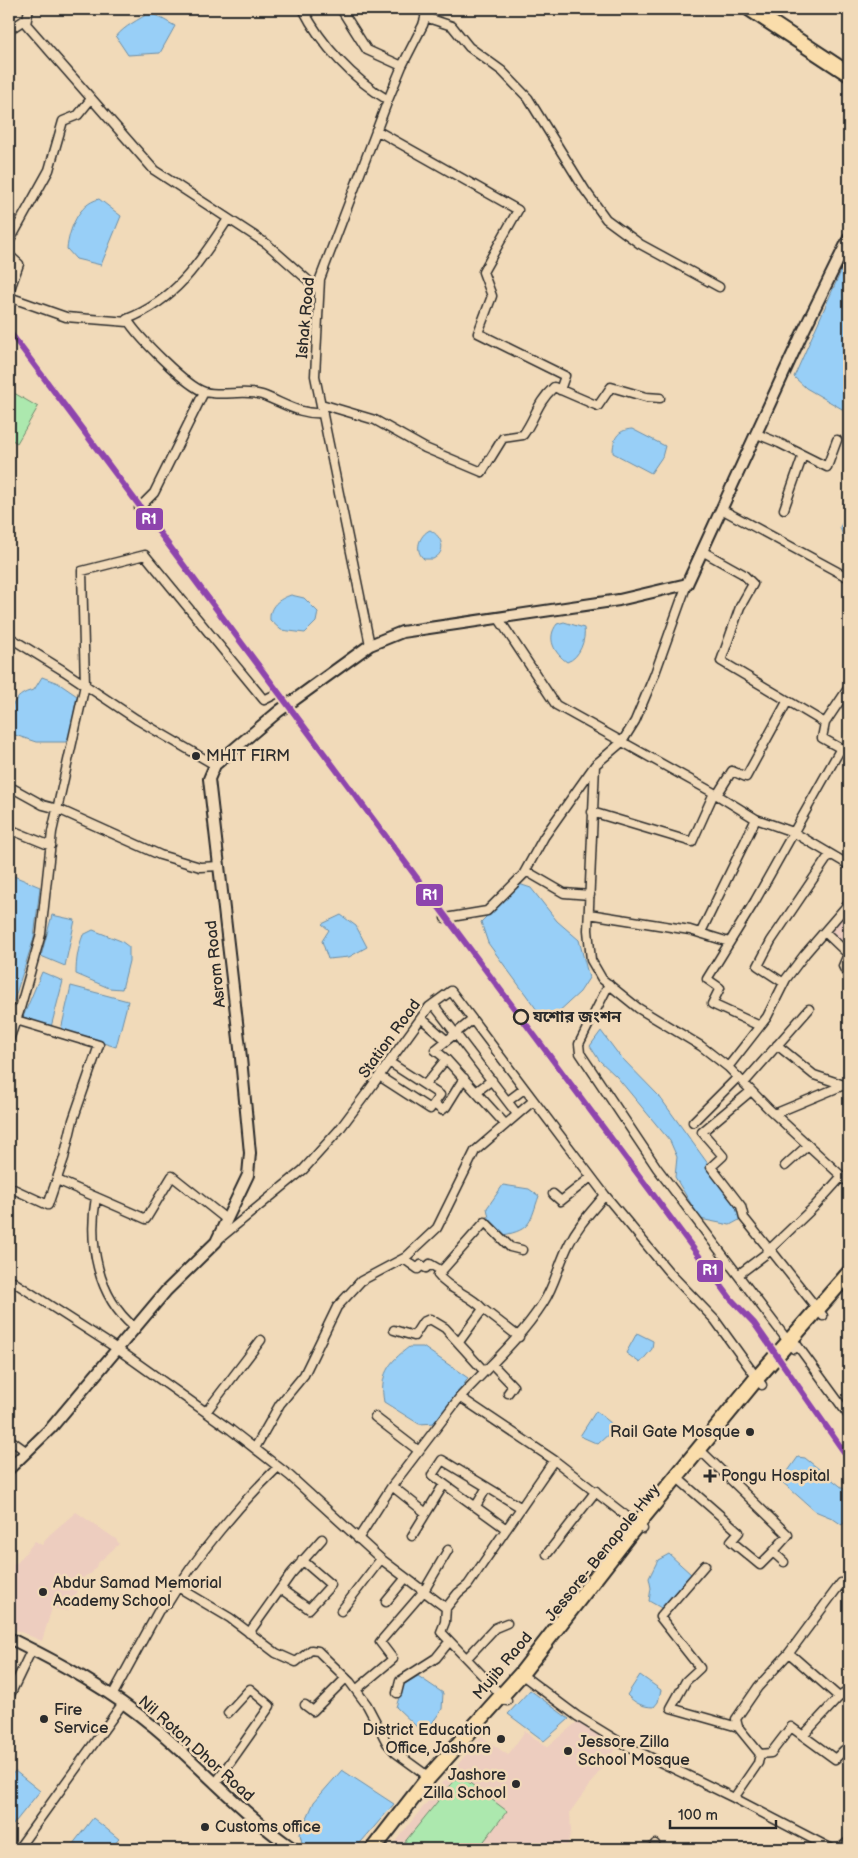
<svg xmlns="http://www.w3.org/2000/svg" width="858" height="1858" font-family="'Balsamiq Sans','Noto Sans Bengali',sans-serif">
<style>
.built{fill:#edcdbf}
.green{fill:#ace8ae;stroke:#6c8a6c}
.water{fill:#98cff7;stroke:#6c8da5}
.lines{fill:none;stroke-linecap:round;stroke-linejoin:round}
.minor-casing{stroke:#2b2b2b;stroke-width:11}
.tertiary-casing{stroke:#2b2b2b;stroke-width:14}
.trunk-casing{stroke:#2b2b2b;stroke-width:18}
.minor{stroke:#f1dab9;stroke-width:8}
.tertiary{stroke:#f1dab9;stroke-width:10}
.trunk{stroke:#faddab;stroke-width:14}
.rail-1-casing{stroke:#f1dab9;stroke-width:10}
.rail-1{stroke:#8e44ad;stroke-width:6}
.poi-dot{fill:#2b2b2b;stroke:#f1dab9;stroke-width:2}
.stop-dot{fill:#f1dab9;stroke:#2b2b2b;stroke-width:2.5}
.labels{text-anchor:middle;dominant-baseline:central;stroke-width:5;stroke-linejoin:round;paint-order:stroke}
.street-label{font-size:16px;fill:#2b2b2b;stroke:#f1dab9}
.poi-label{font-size:16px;fill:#2b2b2b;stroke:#f1dab9;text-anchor:start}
.stop-label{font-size:16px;font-weight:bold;fill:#2b2b2b;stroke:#f1dab9;text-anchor:start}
.line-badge{stroke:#f1dab9;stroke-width:2}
.badge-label{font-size:14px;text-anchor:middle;font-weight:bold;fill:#fff}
</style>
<rect width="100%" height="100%" fill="#f1dab9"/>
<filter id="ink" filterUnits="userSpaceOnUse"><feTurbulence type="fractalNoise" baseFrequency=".02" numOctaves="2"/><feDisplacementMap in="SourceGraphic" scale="10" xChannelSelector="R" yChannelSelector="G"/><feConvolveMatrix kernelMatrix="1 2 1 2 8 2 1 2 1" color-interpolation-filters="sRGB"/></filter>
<g filter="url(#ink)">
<path class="built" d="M849 907V951L827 934Z
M76 1512 116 1539 119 1544 99 1562 92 1573 85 1576 68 1611 52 1608 42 1641 9 1627V1567L18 1562 35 1541 42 1545 49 1535Z
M577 1722 617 1747 570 1812 571 1832 566 1849H389L481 1736 508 1755 525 1731 547 1747Z"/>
<path class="green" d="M9 390 38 407 17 443 9 438Z
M459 1775 507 1811 478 1849H399Z"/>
<path class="water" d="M150 12 175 26 160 53 128 55 116 37C124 26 139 20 150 12Z
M99 199 121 216 101 265 76 259 67 249C69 230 78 204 99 199Z
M849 253V413L806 388 794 377Z
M632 429 665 446 662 457 651 473 613 453C613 439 617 430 632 429Z
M849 511V543L844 539 840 527Z
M430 530C443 537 447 552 433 559H424C414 551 419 535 430 530Z
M291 595 304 598 318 612 316 622 305 633 281 630 270 620C269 606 279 599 291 595Z
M564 622 584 628C586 639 580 658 567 662 554 653 546 638 557 624Z
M42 677 58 683 77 696 70 735 66 742H36L9 733C7 713 12 694 34 690Z
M9 874 40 887 34 938 13 1003 9 1001Z
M519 884 531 888 557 921 579 940 589 978 580 992 556 1014H540L488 943 481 922Z
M52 915 75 920 65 966 41 956Z
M341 915 356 926 367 947 349 957 328 959 322 941 329 930 322 924Z
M93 930 121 941 129 947V961L122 989 109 988 76 974C76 960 78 948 83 935Z
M42 972 63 981 51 1027 23 1017Z
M71 986 128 1001 116 1047 61 1030Z
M601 1031 619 1055 659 1096 711 1168 722 1188 736 1202 741 1219 730 1225 700 1219 675 1177 677 1157 670 1141 617 1077 599 1060 590 1046Z
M503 1185 529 1189 539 1196C530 1221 532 1230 503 1235L490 1223 487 1208Z
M637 1333 653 1341 652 1349 640 1363 626 1353Z
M409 1347H423L468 1378 453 1402 436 1423 419 1424 384 1402C379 1375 388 1363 409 1347Z
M596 1411 611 1423 612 1431 598 1444 580 1436Z
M798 1457 805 1458 849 1493V1517L842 1525 832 1518 815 1511 781 1481Z
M669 1554 692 1575 663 1609 649 1601 651 1588 649 1578 658 1560Z
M640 1675 661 1690 658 1702 654 1707C642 1707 635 1703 627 1695Z
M418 1676 443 1693 442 1709 428 1729 417 1727 396 1707 403 1685Z
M530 1690 569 1719 544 1741 508 1714Z
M342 1770 394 1804 355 1849H313L302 1843 300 1834 314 1802Z
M15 1771 40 1791 12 1826 9 1823V1779Z
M93 1818 119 1839 110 1849H69Z"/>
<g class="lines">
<defs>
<path id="minor" d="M29 9 26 24 154 170 267 244 319 290
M303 9C321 45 354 80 388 100
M341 9 367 50 402 66
M425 17 452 26 469 47 502 71 528 98 585 190 606 219 640 244 719 287
M9 30 26 19
M376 130 518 210 483 272 492 296 478 333 565 376 560 390
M228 219C200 262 176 300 127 319 137 336 187 387 205 392 223 397 244 389 262 395 284 403 299 415 323 413
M9 242 49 170 63 121 78 115 91 99
M9 255 19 264 9 292
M9 297 66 317 128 322
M321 404 375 420 425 448 482 472 503 438 523 435C536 417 536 404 554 387L598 406 611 387 646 397 660 398
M757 434 779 443 827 467 837 440
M139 508 154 493 204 392
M784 509 803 455
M723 510 849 578
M702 551 743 574 753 584 740 607 721 661 825 723
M687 584 654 676 635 721 622 742 595 765 588 930 591 960 602 979 638 1008 701 1046 728 1067 769 1109 849 1183
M499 619 556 705 714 793 756 819 793 832 849 865
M9 637 64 671 136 719 215 765
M370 645 315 376 320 279 388 100 402 66 423 25 428 9
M849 687 825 723 822 738 849 753
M14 789 43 805 58 809 160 855 200 867 220 866
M717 795 732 771 746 777 787 702
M592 812 692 842 714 793
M9 829 51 846
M526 871 564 893 590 895
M589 914 690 930 729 942
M445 918 487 911 523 875 544 837 595 765
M701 932 756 819
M825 932 848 954 843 966 849 978
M784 983 758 966 771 941 830 854
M609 984 579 1044 580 1053 657 1168 794 1349
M433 1004 517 1114
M9 1008 19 1012 9 1040
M19 1012 41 934 52 832 85 685 82 571 145 555 264 700 274 695
M421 1018 446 1040
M760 1026 712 1004 720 988 707 979 755 901 841 748
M849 1038V1045
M777 1045 814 1075 844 1085 849 1090
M446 1059 505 1124
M728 1067 767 1017 786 979 805 954 849 903
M379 1076 430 1109 440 1095 389 1062
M744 1083 809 1009
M425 1085 446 1059 435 1050 472 1020
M476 1092 492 1080
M508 1101 524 1089
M434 1104 442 1110 446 1107 464 1078
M774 1114 844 1085
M693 1122 738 1077
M785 1166 808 1145
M57 1180 146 1219 172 1176 226 1219
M9 1187 48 1205 64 1158 73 1120 99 1045 16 1020
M553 1194 561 1201 591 1177
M96 1197C88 1243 97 1296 134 1327
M219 1239 303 1170 339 1130 369 1090 429 1007 451 991 605 1195 668 1271 715 1320 762 1385
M404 1259 418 1269 421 1265 426 1268 430 1264 442 1271
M738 1275 767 1253 768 1248 744 1218 741 1206 711 1167 723 1156 702 1132 751 1091
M9 1279 116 1348 231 1430 290 1476 381 1559 446 1608 445 1622 441 1632 507 1701
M483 1309C470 1294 450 1291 438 1275L485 1222 510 1247 522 1250
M823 1316 770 1249 814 1207 842 1176
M394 1330 414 1336 423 1322 430 1319 445 1328 484 1371
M792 1338 849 1416
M459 1342 483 1309 519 1337
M492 1364 513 1386 508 1393
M460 1397C489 1366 520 1339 543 1303 555 1285 559 1263 569 1244 578 1225 592 1211 605 1195
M206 1412 261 1340
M375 1417 419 1451
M9 1439 27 1452
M255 1448 280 1404 304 1375 337 1307 361 1281 406 1257 437 1228 475 1151 533 1101
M699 1449 788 1535 773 1552 784 1562
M682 1482 739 1532 731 1541 760 1565 773 1552
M444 1484 432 1475 442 1460 520 1507
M392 1486 426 1513
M476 1506 487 1487
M412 1536 444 1484 505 1528
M358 1539 392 1486 460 1397 554 1460 643 1529
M547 1554 596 1491
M705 1565 660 1617 700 1668 686 1681 671 1708 738 1727
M178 1587 230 1618 276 1653 296 1662 311 1650 318 1651 350 1682 367 1705 387 1743 396 1753 429 1777
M281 1589 309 1609 331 1585 302 1560
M386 1602 404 1580
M446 1608 458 1593 468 1585 554 1460
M341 1611 381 1559
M249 1633 291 1574 322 1539
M789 1653 839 1697
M467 1658 495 1628 507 1623
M521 1674 577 1716 621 1743 734 1798 832 1849
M356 1690 393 1659 380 1642 424 1591 448 1550
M397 1693 400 1681 436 1658 449 1642
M112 1696 159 1610 168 1603C195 1557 240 1504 278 1467
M9 1697 32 1649
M305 1705 313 1711 346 1678
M803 1736 839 1697 849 1690
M760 1754 771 1753 791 1727 835 1759 844 1750
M215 1784 270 1706 250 1689 228 1713
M734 1798 758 1763 760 1754 738 1727 736 1719 758 1687 789 1653 841 1583 849 1590
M18 1849 123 1703
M652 1849 655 1844
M839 1849 849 1841"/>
<path id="tertiary" d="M9 1469 51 1428 166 1291 216 1242 248 1175 250 1153 240 1048 209 779 215 765 279 711 370 645 402 632 619 600 687 584 800 338 849 238
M9 1638C60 1663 110 1690 154 1727 202 1767 242 1814 294 1849"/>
<path id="trunk" d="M750 9 849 74
M373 1849 429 1777 521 1674 631 1532 757 1378 849 1273"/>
</defs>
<use href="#minor" class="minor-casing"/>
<use href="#tertiary" class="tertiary-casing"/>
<use href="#trunk" class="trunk-casing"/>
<use href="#minor" class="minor"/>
<use href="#tertiary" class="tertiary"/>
<use href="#trunk" class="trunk"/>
<defs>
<path id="rail-1" d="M9 331 731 1299 754 1323 849 1459"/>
</defs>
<use href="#rail-1" class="rail-1-casing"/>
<use href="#rail-1" class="rail-1"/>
</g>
</g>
<g class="poi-dot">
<circle cx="196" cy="756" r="5"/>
<circle cx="750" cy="1432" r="5"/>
<path d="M707.5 1468.5h5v5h5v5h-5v5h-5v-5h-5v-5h5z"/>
<circle cx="43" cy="1592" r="5"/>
<circle cx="44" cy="1719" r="5"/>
<circle cx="501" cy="1739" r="5"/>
<circle cx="568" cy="1751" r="5"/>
<circle cx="516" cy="1784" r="5"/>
<circle cx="205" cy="1827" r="5"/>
</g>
<circle class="stop-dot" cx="521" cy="1017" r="7"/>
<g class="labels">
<g class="street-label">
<text transform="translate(306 318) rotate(-85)">Ishak Road</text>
<text transform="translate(216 964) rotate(-96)">Asrom Road</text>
<text transform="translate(390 1039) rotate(-54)">Station Road</text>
<text transform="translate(603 1553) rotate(-51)">Jessore- Benapole Hwy</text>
<text transform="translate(503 1666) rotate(-50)">Mujib Raod</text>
<text transform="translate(196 1749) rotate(42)">Nil Roton Dhor Road</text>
</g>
<g class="poi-label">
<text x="206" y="756">MHIT FIRM</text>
<text x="740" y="1432" text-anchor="end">Rail Gate Mosque</text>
<text x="721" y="1476">Pongu Hospital</text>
<text x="53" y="1583">Abdur Samad Memorial<tspan x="53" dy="18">Academy School</tspan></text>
<text x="54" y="1710">Fire<tspan x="54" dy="18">Service</tspan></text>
<text x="491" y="1730" text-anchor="end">District Education<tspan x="491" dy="18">Office, Jashore</tspan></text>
<text x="578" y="1742">Jessore Zilla<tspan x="578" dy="18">School Mosque</tspan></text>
<text x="506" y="1775" text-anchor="end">Jashore<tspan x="506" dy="18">Zilla School</tspan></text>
<text x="215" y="1827">Customs office</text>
</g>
<g class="stop-label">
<text x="533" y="1017">যশোর জংশন</text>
</g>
</g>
<g class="line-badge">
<rect x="135" y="507" width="29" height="24" rx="5" fill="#8e44ad"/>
<rect x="415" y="883" width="29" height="24" rx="5" fill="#8e44ad"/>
<rect x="696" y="1259" width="28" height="24" rx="5" fill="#8e44ad"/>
</g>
<g class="badge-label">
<text x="149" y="524">R1</text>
<text x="430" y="900">R1</text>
<text x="710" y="1275">R1</text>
</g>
<rect width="858" height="1858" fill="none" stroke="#f1dab9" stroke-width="30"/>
<rect x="15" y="15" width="828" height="1828" fill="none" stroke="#2b2b2b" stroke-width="2" filter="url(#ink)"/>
<path d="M670 1820v8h106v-8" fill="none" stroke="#2b2b2b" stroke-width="2.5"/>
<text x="678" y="1820" font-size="15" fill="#2b2b2b" stroke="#f1dab9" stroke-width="4" paint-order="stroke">100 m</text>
</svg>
